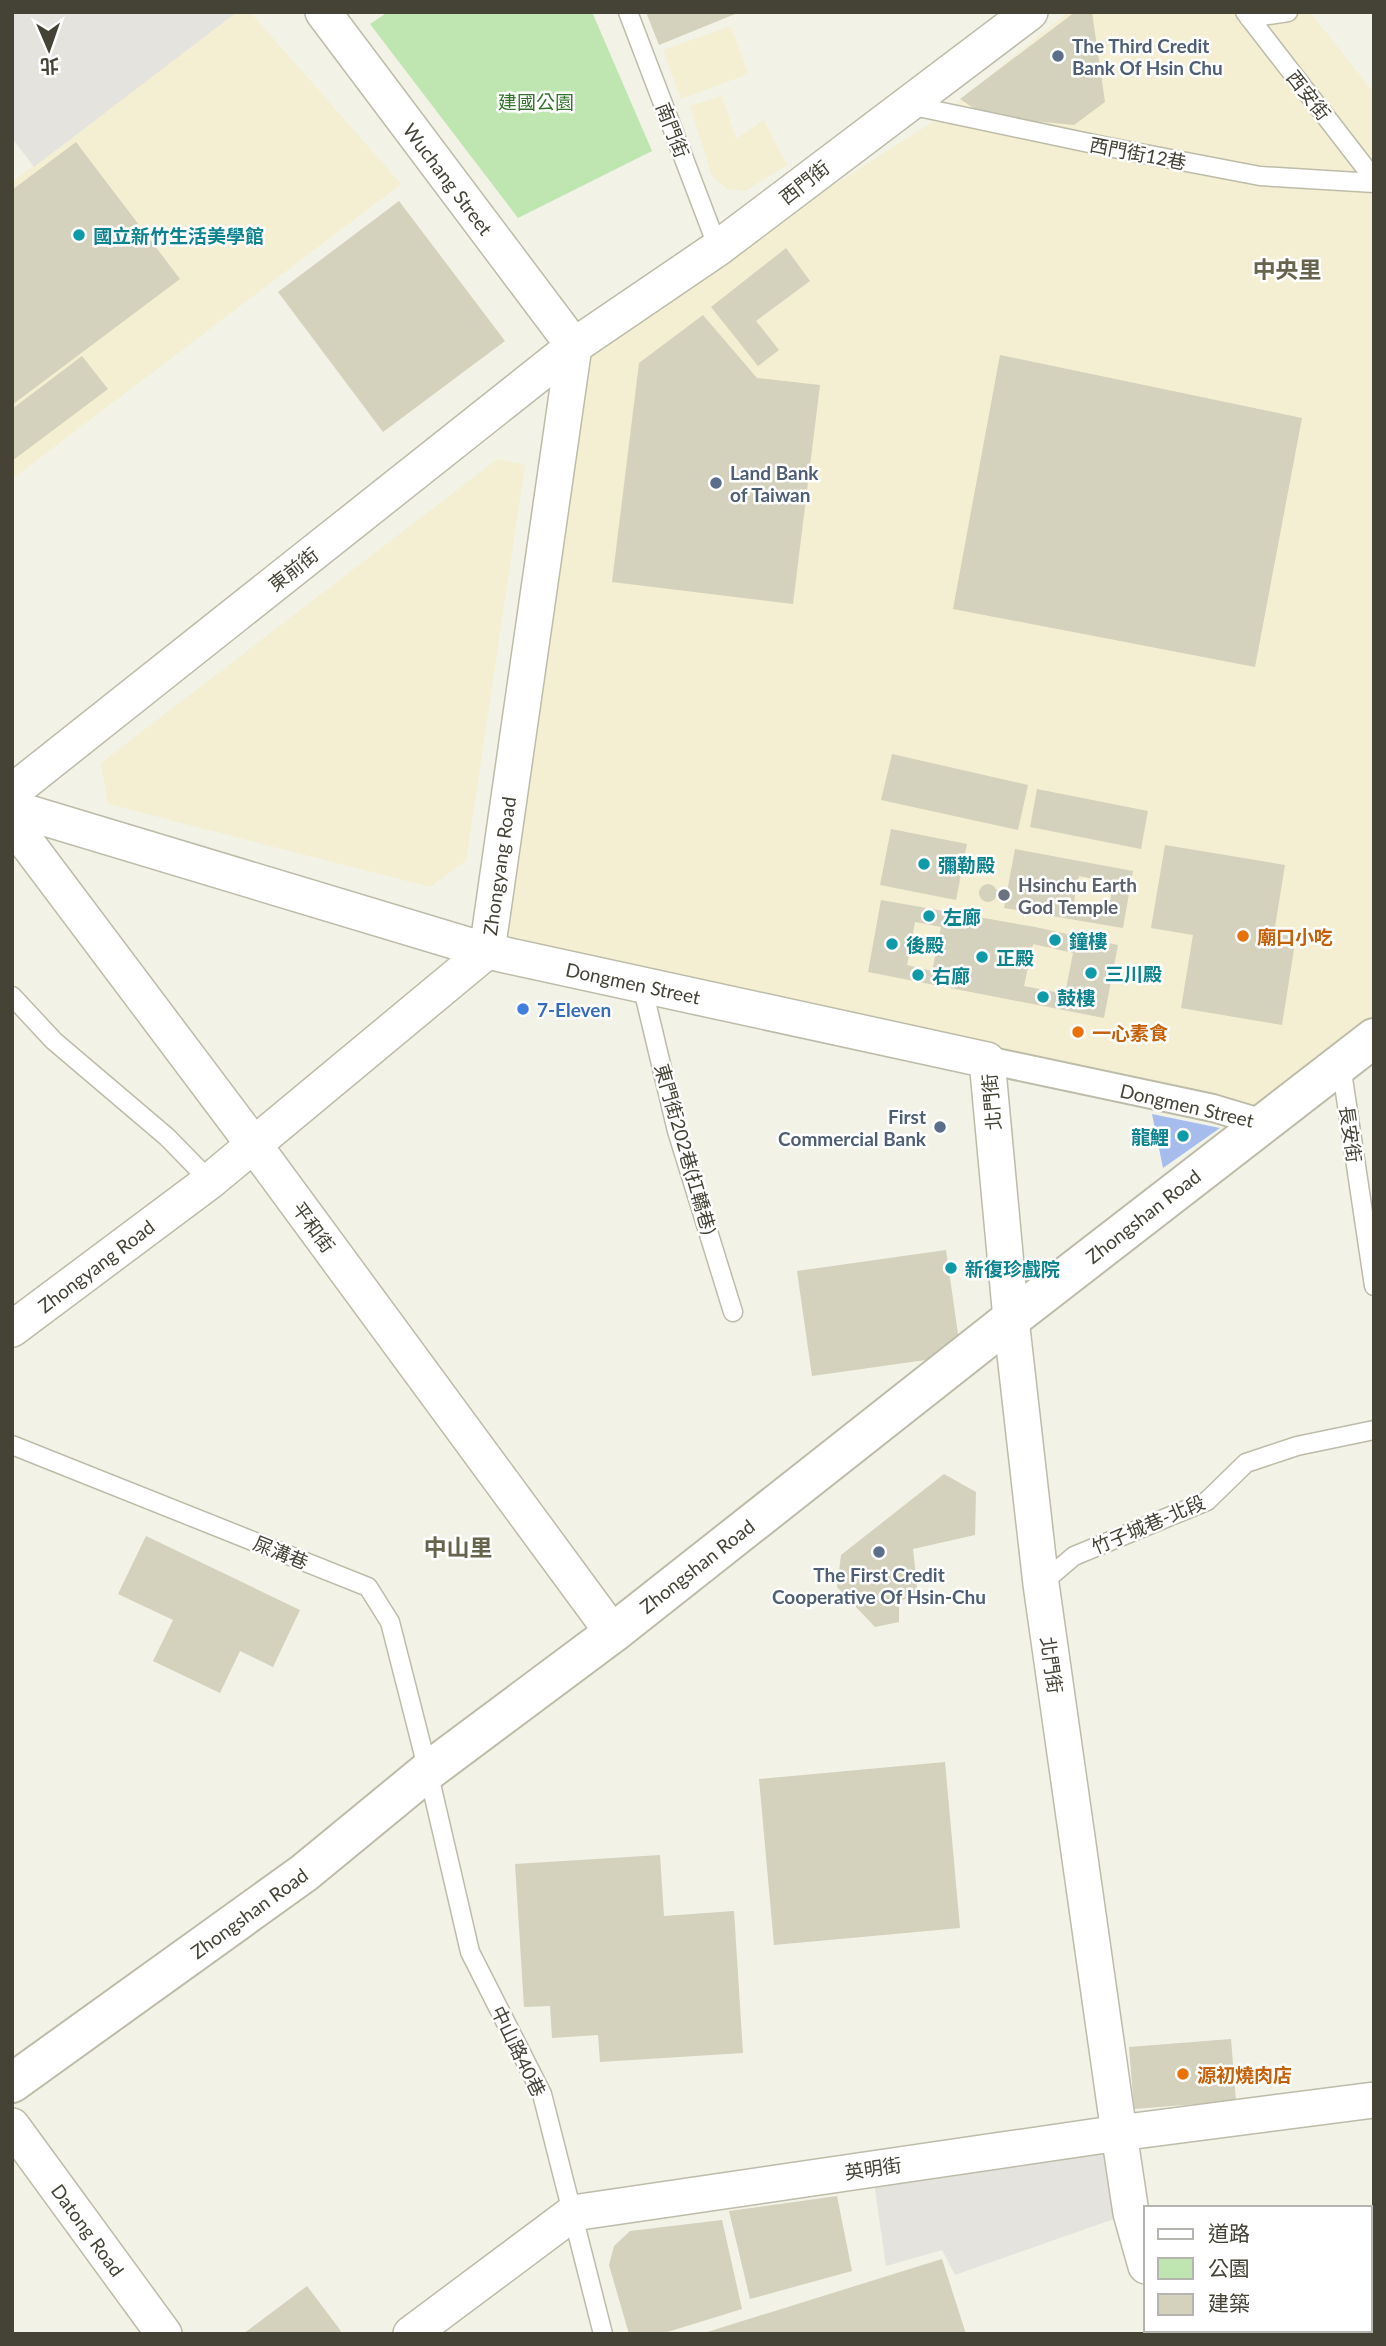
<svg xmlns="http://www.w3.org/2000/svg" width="1386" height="2346" font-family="Lato,'Noto Sans TC',sans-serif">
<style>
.commercial{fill:#f4efd2}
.green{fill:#bfe5b1}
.parking{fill:#e4e3de}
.water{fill:#a5bced}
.building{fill:#d4d1bc;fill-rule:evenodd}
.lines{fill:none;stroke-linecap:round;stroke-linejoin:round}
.service-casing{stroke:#bdbca9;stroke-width:21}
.pedestrian-casing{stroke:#bdbca9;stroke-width:30}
.minor-casing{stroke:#bdbca9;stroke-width:38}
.tertiary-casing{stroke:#bdbca9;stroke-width:42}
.service{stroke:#fff;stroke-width:18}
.pedestrian{stroke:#fff;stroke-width:26}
.minor{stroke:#fff;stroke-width:35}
.tertiary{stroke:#fff;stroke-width:38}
.service-dot{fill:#5c6f8a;stroke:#fff;stroke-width:2.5}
.culture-dot{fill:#0f9aa8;stroke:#fff;stroke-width:2.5}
.worship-dot{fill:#6b7280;stroke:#fff;stroke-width:2.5}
.food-dot{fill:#e8710a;stroke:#fff;stroke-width:2.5}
.shop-dot{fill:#3f7fe0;stroke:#fff;stroke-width:2.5}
.labels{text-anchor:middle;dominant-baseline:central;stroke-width:5;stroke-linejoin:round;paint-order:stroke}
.service-label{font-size:19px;font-weight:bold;fill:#4e5e75;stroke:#fff;text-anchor:start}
.street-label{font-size:19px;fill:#454336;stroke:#fff}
.park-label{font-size:19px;fill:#33742c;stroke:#fff}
.culture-label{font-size:19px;font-weight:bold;fill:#0d838f;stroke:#fff;text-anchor:start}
.worship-label{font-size:19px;font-weight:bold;fill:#5b616d;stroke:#fff;text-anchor:start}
.food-label{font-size:19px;font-weight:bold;fill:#c56008;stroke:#fff;text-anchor:start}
.shop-label{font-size:19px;font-weight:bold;fill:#366cbe;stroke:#fff;text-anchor:start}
.quarter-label{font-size:23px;font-weight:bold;fill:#67644e;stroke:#fff}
</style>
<rect width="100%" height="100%" fill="#f2f2e6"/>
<path class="commercial" d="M237 12H250L401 184 12 479V182Z
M1068 12H1310L1374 93V1038L1263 1123 498 945 575 350 934 121Z
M731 26 748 74 681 99 663 50Z
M722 96 736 139 764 120 787 165 745 191 727 189 712 176 690 106Z
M497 459 525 465 466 861 430 887 108 804 101 763Z"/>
<path class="green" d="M388 12H592L652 151 518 218 370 24Z"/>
<path class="parking" d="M12 12H237L34 167 12 138Z
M1119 2133 1131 2213 955 2275 942 2250 886 2266 872 2168Z"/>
<path class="water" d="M1152 1114 1220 1128 1163 1168Z"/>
<path class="building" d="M646 12H740L659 45Z
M1075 12H1092L1105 102 1074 125 985 116 960 99Z
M76 142 180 279 12 405V190Z
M399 201 505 341 383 432 278 292Z
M786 248 810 281 756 321 779 350 758 366 711 307Z
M703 315 757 378 820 385 793 604 612 582 639 363Z
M1000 355 1302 418 1255 667 953 609Z
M82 356 108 389 12 461V409Z
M892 754 1028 785 1018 830 881 800Z
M1037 789 1148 811 1141 849 1030 827Z
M891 829 967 844 956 900 880 885Z
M1165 845 1285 865 1274 933 1296 937 1282 1025 1181 1008 1193 935 1151 928Z
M1015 849 1133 871 1123 928 1004 908ZM1079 876 1113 883 1108 913 1073 907Z
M979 893a9 9 0 1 1 18 0a9 9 0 1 1-18 0Z
M881 900 1035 927 1118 945 1104 1018 868 972ZM915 922 941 927 932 971 907 965ZM1033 944 1073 953 1065 994 1024 986Z
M946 1250 961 1355 812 1376 797 1271Z
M944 1474 976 1492 975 1535 913 1549 918 1595 899 1601V1622L875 1627 837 1587 841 1555Z
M146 1536 300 1610 273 1667 240 1651 220 1693 153 1661 173 1620 118 1594Z
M945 1762 960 1928 774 1945 759 1779Z
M660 1855 664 1916 734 1911 743 2053 600 2062 598 2035 552 2038 550 2006 524 2007 515 1864Z
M1231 2039 1236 2101 1134 2109 1129 2047Z
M837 2196 852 2271 750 2299 729 2211Z
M722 2220 742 2309 661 2334H629L609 2265 614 2246 630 2231Z
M942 2259 966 2334H704V2333Z
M307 2286 341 2331 337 2334H243Z"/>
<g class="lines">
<defs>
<path id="service" d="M628 12 718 248
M1245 12 1374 179
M1249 18 1288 12
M909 105 1108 147 1260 176 1374 183
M642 985 677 1131 733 1312
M12 996 54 1041 167 1137 210 1181
M1341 1065 1374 1286
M12 1445 368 1587 390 1622 428 1771 470 1952 542 2094 603 2334
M1041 1584 1074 1556 1207 1501 1246 1463 1297 1446 1374 1430"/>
<path id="pedestrian" d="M987 1060 1213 1108 1263 1123"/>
<path id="minor" d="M323 12 574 346
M12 792 574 346 718 248 1030 12
M12 808 487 951 987 1060 1011 1319 1041 1584 1119 2133 1131 2213 1146 2266
M12 823 254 1145 613 1633
M12 1329 210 1181 487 951 574 346
M12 2126 164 2334
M1165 2330 1166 2334
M411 2334 573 2213 1119 2133 1374 2100"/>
<path id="tertiary" d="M12 2083 304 1873 428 1771 613 1633 1011 1319 1374 1038"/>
</defs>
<use href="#service" class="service-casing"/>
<use href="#pedestrian" class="pedestrian-casing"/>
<use href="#minor" class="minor-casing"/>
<use href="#tertiary" class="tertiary-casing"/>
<use href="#service" class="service"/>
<use href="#pedestrian" class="pedestrian"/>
<use href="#minor" class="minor"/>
<use href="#tertiary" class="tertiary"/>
</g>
<g class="service-dot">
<circle cx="1058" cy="56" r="7"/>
<circle cx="716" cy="483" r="7"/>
<circle cx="940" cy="1127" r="7"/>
<circle cx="879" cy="1552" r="7"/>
</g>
<g class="culture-dot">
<circle cx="79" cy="235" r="7"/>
<circle cx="924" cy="864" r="7"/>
<circle cx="929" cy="916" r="7"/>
<circle cx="1055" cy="940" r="7"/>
<circle cx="892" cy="944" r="7"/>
<circle cx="982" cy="957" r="7"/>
<circle cx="1091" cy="973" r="7"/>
<circle cx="918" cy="975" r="7"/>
<circle cx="1043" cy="997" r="7"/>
<circle cx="1183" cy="1136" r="7"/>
<circle cx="951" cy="1268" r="7"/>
</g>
<circle class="worship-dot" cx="1004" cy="895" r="7"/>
<g class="food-dot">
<circle cx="1243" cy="936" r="7"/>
<circle cx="1078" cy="1032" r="7"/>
<circle cx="1183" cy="2074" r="7"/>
</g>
<circle class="shop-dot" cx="523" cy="1009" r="7"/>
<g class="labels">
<g class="service-label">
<text x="1072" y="45">The Third Credit<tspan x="1072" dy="22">Bank Of Hsin Chu</tspan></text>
<text x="730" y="472">Land Bank<tspan x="730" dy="22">of Taiwan</tspan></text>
<text x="926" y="1116" text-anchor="end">First<tspan x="926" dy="22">Commercial Bank</tspan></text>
<text x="879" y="1574" text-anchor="middle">The First Credit<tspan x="879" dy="22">Cooperative Of Hsin-Chu</tspan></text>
</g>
<g class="street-label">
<text transform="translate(1309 95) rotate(52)">西安街</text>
<text transform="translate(673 130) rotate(69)">南門街</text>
<text transform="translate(1138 153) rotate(11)">西門街12巷</text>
<text transform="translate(448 179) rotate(53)">Wuchang Street</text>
<text transform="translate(804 182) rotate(-38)">西門街</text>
<text transform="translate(293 569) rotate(-38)">東前街</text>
<text transform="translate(499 866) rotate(-82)">Zhongyang Road</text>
<text transform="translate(633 983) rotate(12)">Dongmen Street</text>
<text transform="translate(991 1102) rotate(-95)">北門街</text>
<text transform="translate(1187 1105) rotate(13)">Dongmen Street</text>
<text transform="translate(1351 1134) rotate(82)">長安街</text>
<text transform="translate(686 1149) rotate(74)">東門街202巷(扛轎巷)</text>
<text transform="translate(1143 1216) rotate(-38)">Zhongshan Road</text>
<text transform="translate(314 1227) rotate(54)">平和街</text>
<text transform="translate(96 1266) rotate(-37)">Zhongyang Road</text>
<text transform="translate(1148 1524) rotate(-23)">竹子城巷-北段</text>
<text transform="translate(281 1552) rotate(22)">屎溝巷</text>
<text transform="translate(697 1566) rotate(-38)">Zhongshan Road</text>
<text transform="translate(1052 1665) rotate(82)">北門街</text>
<text transform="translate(249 1913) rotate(-36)">Zhongshan Road</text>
<text transform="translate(519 2051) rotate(64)">中山路40巷</text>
<text transform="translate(873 2168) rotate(-8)">英明街</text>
<text transform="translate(88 2230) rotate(54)">Datong Road</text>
</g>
<g class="park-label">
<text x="536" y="101">建國公園</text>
</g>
<g class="culture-label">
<text x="93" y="235">國立新竹生活美學館</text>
<text x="938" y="864">彌勒殿</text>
<text x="943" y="916">左廊</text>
<text x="1069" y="940">鐘樓</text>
<text x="906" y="944">後殿</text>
<text x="996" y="957">正殿</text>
<text x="1105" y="973">三川殿</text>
<text x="932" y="975">右廊</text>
<text x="1057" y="997">鼓樓</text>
<text x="1169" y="1136" text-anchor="end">龍鯉</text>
<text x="965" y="1268">新復珍戲院</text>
</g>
<g class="worship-label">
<text x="1018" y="884">Hsinchu Earth<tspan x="1018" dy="22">God Temple</tspan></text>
</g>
<g class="food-label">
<text x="1257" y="936">廟口小吃</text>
<text x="1092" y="1032">一心素食</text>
<text x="1197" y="2074">源初燒肉店</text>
</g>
<g class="shop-label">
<text x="537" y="1009">7-Eleven</text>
</g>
<g class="quarter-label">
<text x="1287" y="269">中央里</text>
<text x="458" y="1547">中山里</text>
</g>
</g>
<rect width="1386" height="2346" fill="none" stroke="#454336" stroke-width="28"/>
<rect x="1144" y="2206" width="228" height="126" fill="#ffffff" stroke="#b5b4af" stroke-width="2"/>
<rect x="1158" y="2229" width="35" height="10" fill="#ffffff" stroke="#b5b4af" stroke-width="2"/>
<text x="1208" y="2241" font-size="21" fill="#454336">道路</text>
<rect x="1158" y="2258" width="35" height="21" fill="#bfe5b1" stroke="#b5b4af" stroke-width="2"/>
<text x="1208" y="2276" font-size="21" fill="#454336">公園</text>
<rect x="1158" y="2294" width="35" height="21" fill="#d4d1bc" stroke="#b5b4af" stroke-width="2"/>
<text x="1208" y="2311" font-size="21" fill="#454336">建築</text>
<g transform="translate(49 49) rotate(178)" stroke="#ffffff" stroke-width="5" paint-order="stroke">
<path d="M0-5L12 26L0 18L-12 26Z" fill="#454336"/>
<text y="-10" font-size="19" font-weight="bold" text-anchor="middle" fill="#454336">北</text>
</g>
</svg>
